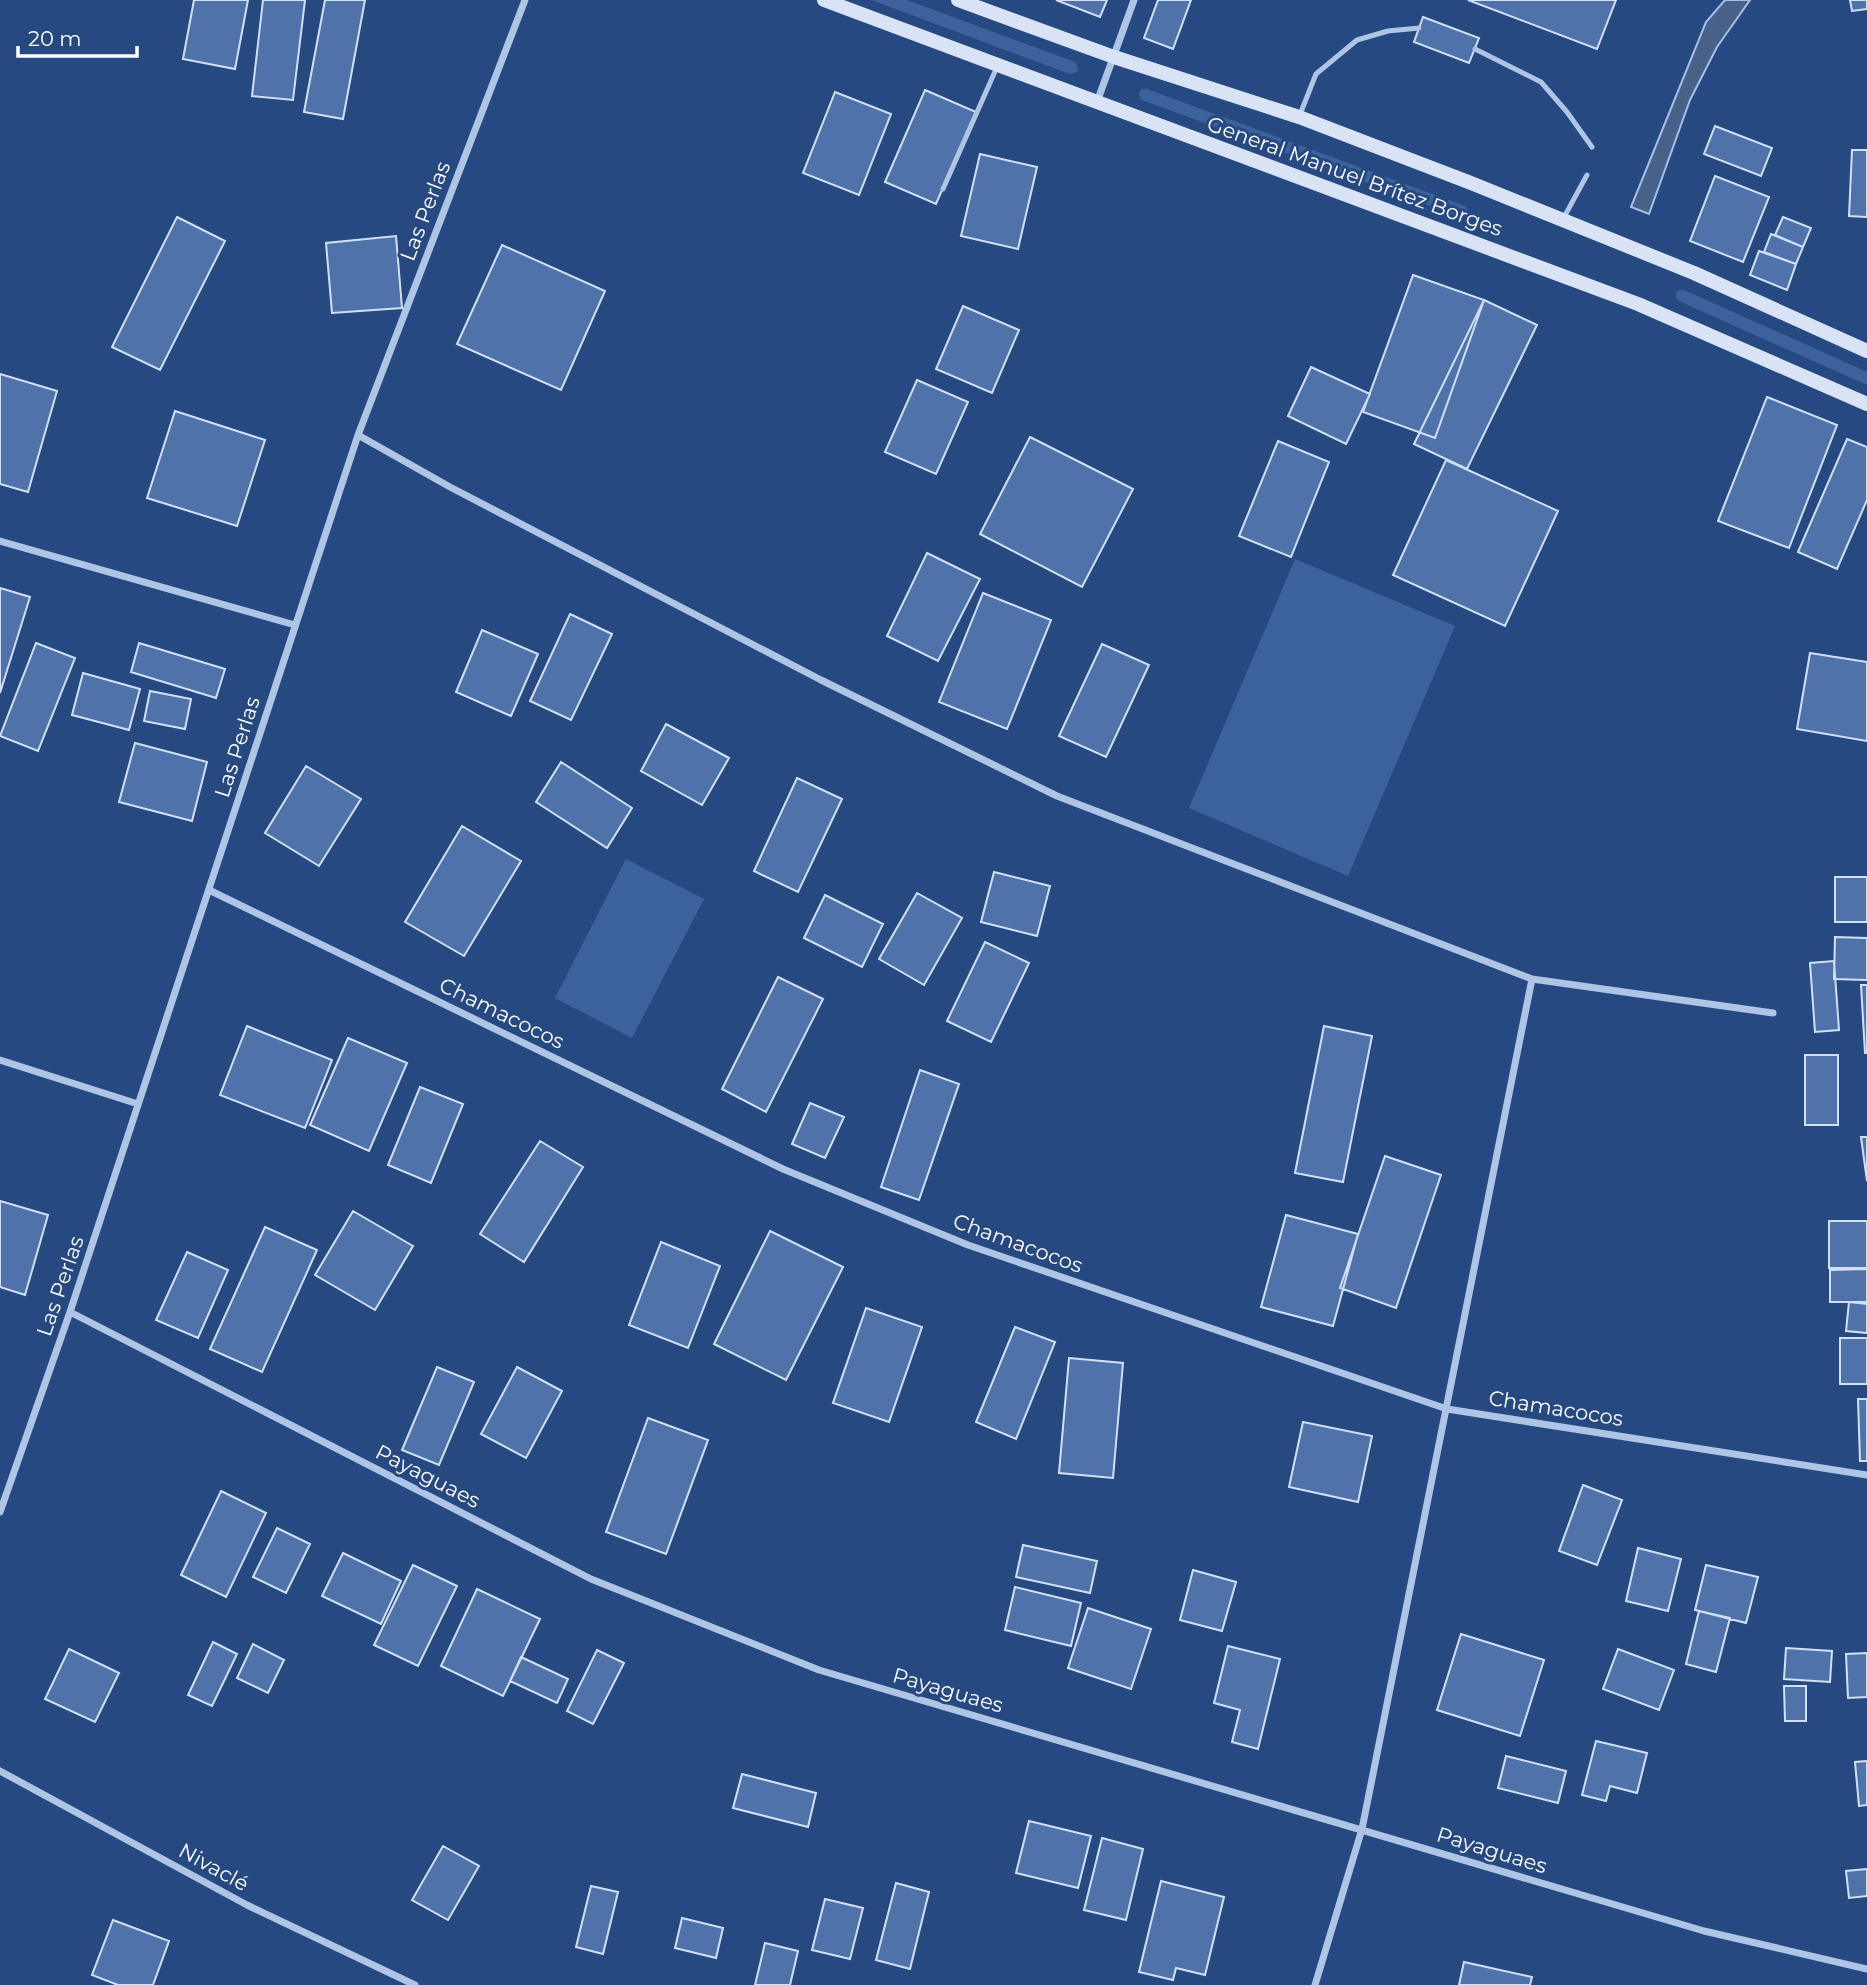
<svg xmlns="http://www.w3.org/2000/svg" width="1867" height="1985" font-family="Montserrat,sans-serif">
<style>
.green{fill:#3c629e}
.water{fill:#486189;stroke:#a4bfe7;stroke-width:2}
.building{fill:#5072aa;stroke:#d2e0f5;stroke-width:2}
.lines{fill:none;stroke-linecap:round;stroke-linejoin:round}
.service{stroke:#afc5e6;stroke-width:5}
.minor{stroke:#afc5e6;stroke-width:7}
.secondary{stroke:#d8e3f6;stroke-width:14}
.labels{text-anchor:middle;dominant-baseline:central;stroke-width:6;stroke-linejoin:round;paint-order:stroke}
.street-label{font-size:21px;fill:#fff;stroke:#274981}
</style>
<rect width="100%" height="100%" fill="#274981"/>
<path class="green" d="M871 0H907L1075 62 1078 68 1077 72 1070 74Z
M1141 89H1147L1465 206 1469 212 1467 216 1460 217 1142 100 1139 95Z
M1684 290 1867 372V385L1679 301 1676 298 1677 291Z
M1295 559 1455 626 1348 876 1189 808Z
M626 859 704 899 632 1038 555 998Z"/>
<path class="water" d="M1725 0H1750L1717 47 1690 100 1649 214 1631 207 1706 22Z"/>
<path class="building" d="M194 0H248L235 69 183 59Z
M263 0H305L293 100 252 96Z
M325 0H365L343 119 304 112Z
M1056 0H1107L1100 17Z
M1158 0H1191L1173 49 1144 38Z
M1468 0H1616L1597 49Z
M1850 0H1867V9L1852 11Z
M1423 17 1479 38 1469 63 1414 42Z
M925 90 976 112 936 204 885 182Z
M835 92 891 114 859 195 803 173Z
M1715 126 1772 148 1761 176 1704 154Z
M1852 150H1867V217L1849 216Z
M980 154 1037 167 1018 249 961 236Z
M1715 176 1769 197 1743 262 1690 241Z
M177 217 225 241 160 370 112 347Z
M1783 217 1811 228 1803 247 1775 235Z
M1771 234 1803 247 1796 264 1764 252Z
M396 236 402 308 332 313 326 243Z
M502 245 605 291 561 390 457 344Z
M1759 251 1796 264 1787 290 1750 275Z
M1413 275 1484 300 1435 438 1363 412Z
M1484 300 1537 325 1467 469 1414 444Z
M963 306 1019 330 992 393 936 369Z
M1311 367 1370 394 1346 444 1288 416Z
M0 374 57 391 28 492 0 484Z
M917 380 968 402 936 474 885 452Z
M1767 397 1837 425 1789 548 1718 521Z
M175 411 265 440 237 526 147 498Z
M1030 437 1133 489 1082 587 980 534Z
M1847 439 1867 447V500L1837 569 1798 552Z
M1278 441 1329 462 1291 557 1239 536Z
M1446 460 1558 511 1505 626 1393 575Z
M927 553 980 579 938 661 887 636Z
M0 588 30 597 0 693Z
M983 593 1051 620 1007 729 939 702Z
M570 614 612 634 571 720 530 701Z
M482 630 538 654 511 716 456 692Z
M36 643 75 658 38 751 0 736Z
M139 643 225 669 216 698 131 672Z
M1102 644 1149 665 1106 757 1059 736Z
M1810 653 1867 662V741L1797 729Z
M83 673 140 689 129 730 72 715Z
M150 691 191 699 185 729 144 721Z
M666 724 729 758 702 805 641 771Z
M135 743 207 762 192 821 119 802Z
M561 762 632 808 607 848 536 802Z
M306 766 361 799 319 866 265 833Z
M797 778 842 799 798 892 754 871Z
M462 826 521 861 464 956 405 922Z
M994 872 1050 886 1037 936 981 922Z
M1835 877H1867V922H1835Z
M917 893 962 918 924 985 879 959Z
M825 895 883 924 862 967 804 938Z
M1835 937 1867 938V980L1834 979Z
M985 942 1029 963 991 1042 947 1021Z
M1834 961 1839 1030 1815 1032 1810 963Z
M778 977 823 999 766 1112 722 1089Z
M1861 985H1867V1053H1865Z
M247 1026 332 1060 305 1128 220 1095Z
M1324 1026 1372 1036 1343 1182 1295 1173Z
M348 1038 407 1063 369 1151 310 1125Z
M1805 1055H1838V1125H1805Z
M920 1070 959 1084 919 1200 881 1187Z
M420 1087 463 1104 431 1183 388 1165Z
M810 1103 844 1117 825 1158 792 1144Z
M1861 1137H1867V1181Z
M540 1141 583 1167 524 1262 480 1234Z
M1385 1156 1441 1175 1396 1308 1340 1288Z
M0 1201 48 1215 25 1295 0 1287Z
M353 1211 413 1246 375 1310 315 1275Z
M1286 1215 1358 1234 1333 1326 1261 1307Z
M1829 1221H1867V1268H1829Z
M265 1227 317 1250 262 1372 210 1349Z
M770 1231 843 1267 786 1380 714 1344Z
M661 1242 720 1266 688 1348 629 1325Z
M187 1252 228 1270 198 1338 156 1320Z
M1867 1269V1302H1830V1270Z
M1849 1302 1867 1304V1333L1846 1331Z
M866 1308 922 1327 889 1422 833 1403Z
M1015 1327 1055 1342 1016 1439 976 1422Z
M1840 1338H1867V1384H1840Z
M1069 1358 1123 1363 1113 1478 1059 1473Z
M437 1367 474 1382 439 1465 402 1450Z
M517 1367 562 1391 526 1458 481 1434Z
M1858 1399H1867V1461H1860Z
M648 1418 708 1440 666 1554 606 1532Z
M1303 1422 1372 1436 1358 1502 1289 1487Z
M1583 1485 1622 1500 1597 1565 1559 1551Z
M221 1491 266 1513 226 1597 181 1575Z
M277 1528 310 1544 286 1593 253 1577Z
M1023 1545 1097 1561 1090 1593 1016 1577Z
M1638 1548 1681 1559 1668 1611 1626 1601Z
M343 1553 401 1581 381 1624 322 1596Z
M413 1565 457 1586 418 1666 374 1645Z
M1706 1565 1758 1577 1746 1623 1695 1610Z
M1193 1570 1236 1582 1222 1631 1180 1620Z
M1015 1587 1081 1603 1071 1646 1005 1630Z
M477 1589 540 1619 503 1696 441 1666Z
M1088 1608 1151 1629 1131 1689 1068 1668Z
M1699 1611 1730 1618 1716 1672 1686 1664Z
M1461 1634 1544 1660 1520 1736 1437 1710Z
M213 1642 237 1654 212 1706 188 1695Z
M253 1644 284 1660 268 1693 237 1678Z
M1228 1646 1280 1659 1258 1749 1232 1742 1240 1710 1214 1703Z
M1786 1648 1832 1651 1830 1682 1784 1679Z
M69 1649 119 1673 95 1722 45 1699Z
M1618 1649 1674 1670 1659 1710 1603 1689Z
M597 1650 624 1663 593 1724 567 1711Z
M1867 1653V1697L1848 1698 1846 1654Z
M521 1657 568 1679 557 1703 510 1681Z
M1784 1686H1806V1721H1785Z
M1596 1741 1647 1753 1637 1793 1610 1786 1606 1801 1582 1795Z
M1506 1756 1566 1771 1558 1803 1498 1788Z
M1867 1761V1805L1859 1806 1855 1762Z
M742 1774 816 1793 808 1827 733 1808Z
M1029 1821 1091 1836 1078 1888 1016 1873Z
M1102 1838 1143 1849 1126 1920 1084 1910Z
M443 1846 479 1866 448 1920 412 1900Z
M1867 1869V1896L1849 1898 1846 1871Z
M1161 1881 1224 1897 1205 1975 1176 1968 1173 1980 1139 1972Z
M896 1883 929 1892 910 1969 876 1960Z
M591 1886 618 1892 603 1954 576 1947Z
M825 1899 863 1908 850 1959 812 1950Z
M682 1918 723 1928 716 1958 675 1948Z
M113 1920 169 1941 153 1985H118L92 1975Z
M765 1943 798 1951 790 1985H755Z
M1464 1962 1532 1977 1530 1985H1459Z"/>
<g class="lines">
<path class="service" d="M1475 49 1541 82 1567 112 1592 147
M1299 117 1316 74 1357 40 1388 31 1419 28
M943 189 997 67
M1563 219 1587 175"/>
<path class="minor" d="M1097 102 1134 0
M358 435 450 487 821 680 1057 796 1532 979 1773 1013
M0 541 295 625
M209 890 783 1169 968 1245 1447 1409 1867 1475
M0 1060 138 1104
M70 1312 591 1579 819 1670 1704 1931 1867 1969
M0 1512 70 1312 358 435 525 0
M0 1771 247 1905 415 1985
M1315 1985 1362 1829 1532 979"/>
<path class="secondary" d="M824 0 1638 304 1867 404
M958 0 1114 57 1299 117 1471 183 1694 273 1867 351"/>
</g>
<g class="labels">
<g class="street-label">
<text transform="translate(1355 176) rotate(20)">General Manuel Brítez Borges</text>
<text transform="translate(425 211) rotate(-69)">Las Perlas</text>
<text transform="translate(237 747) rotate(-72)">Las Perlas</text>
<text transform="translate(502 1013) rotate(26)">Chamacocos</text>
<text transform="translate(1018 1243) rotate(20)">Chamacocos</text>
<text transform="translate(60 1286) rotate(-71)">Las Perlas</text>
<text transform="translate(1556 1408) rotate(9)">Chamacocos</text>
<text transform="translate(428 1476) rotate(27)">Payaguaes</text>
<text transform="translate(948 1690) rotate(16)">Payaguaes</text>
<text transform="translate(1492 1850) rotate(17)">Payaguaes</text>
<text transform="translate(214 1867) rotate(29)">Nivaclé</text>
</g>
</g>
<path d="M18 46v10h119v-10" fill="none" stroke="#ffffff" stroke-width="3.5"/>
<text x="28" y="46" font-size="21" fill="#ffffff" stroke="#274981" stroke-width="5" paint-order="stroke">20 m</text>
</svg>
